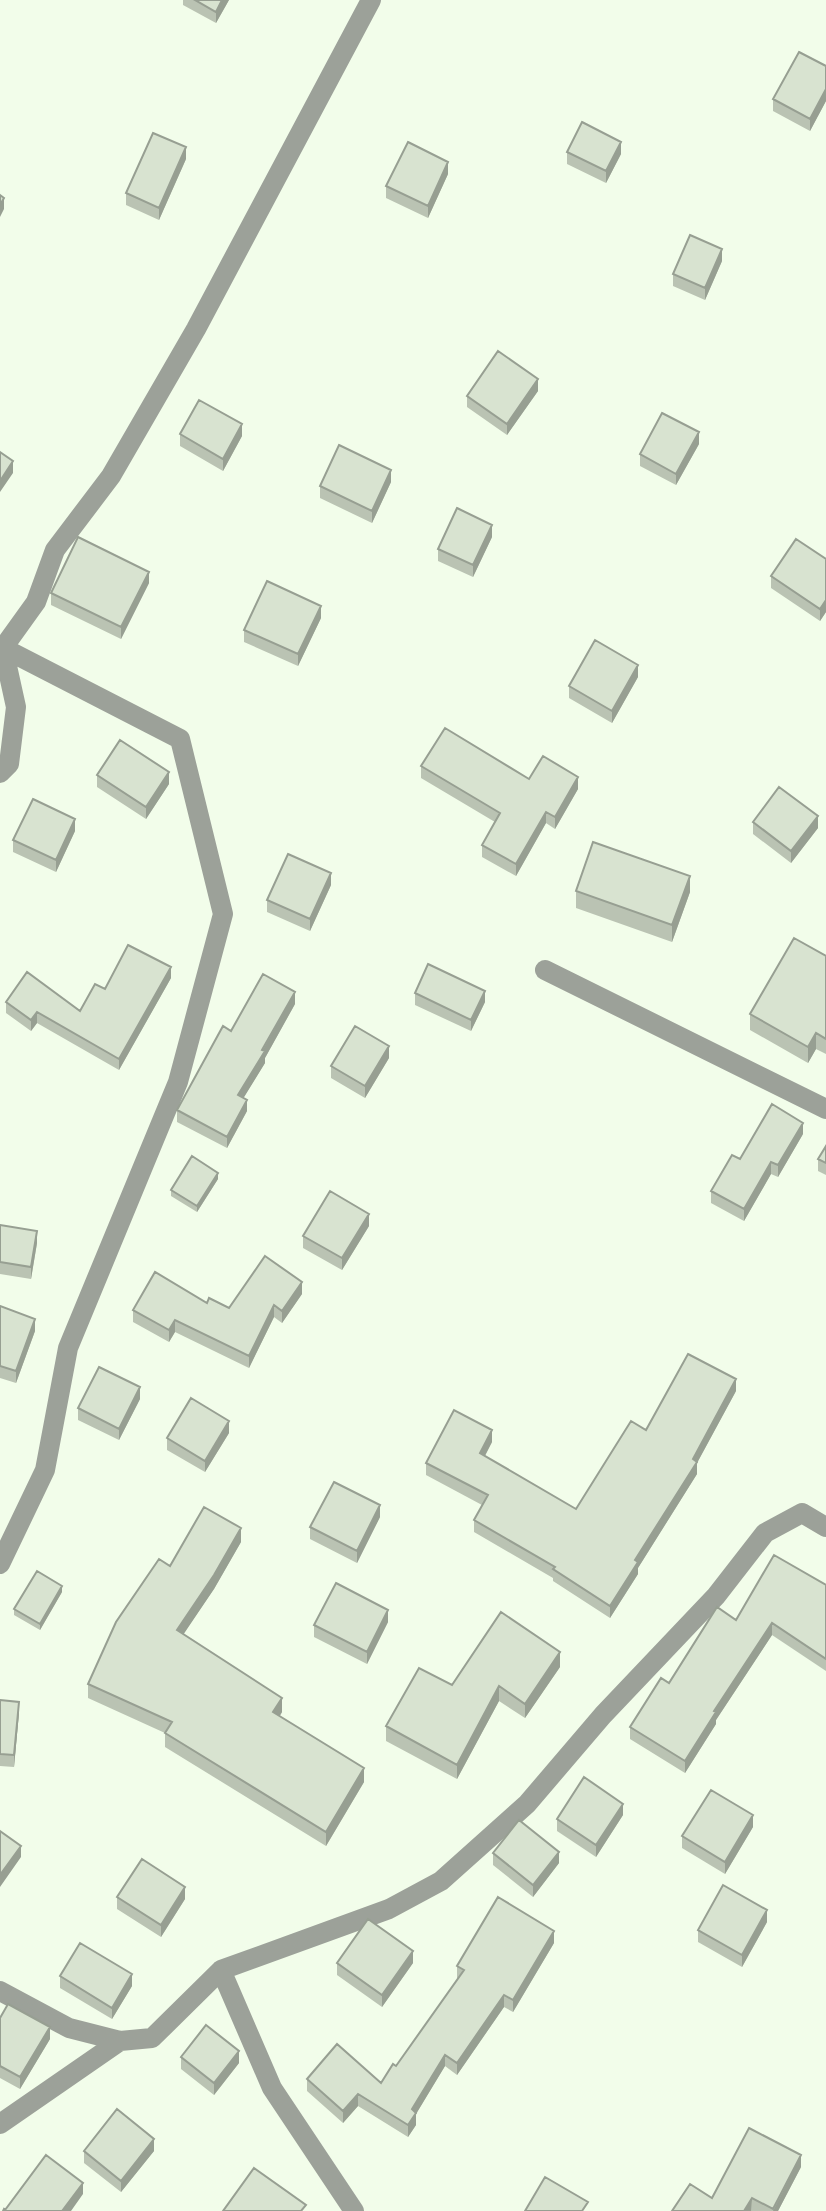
<svg xmlns="http://www.w3.org/2000/svg" width="826" height="2211" font-family="'Asap Condensed',sans-serif">
<style>
.lines{fill:none;stroke-linecap:round;stroke-linejoin:round}
.minor{stroke:#9ca199;stroke-width:20}
.wall{fill:#bac3b3}
.shaded-wall{fill:#979f92}
.building{fill:#d8e3d0;stroke:#979f92;stroke-width:2}
</style>
<rect width="100%" height="100%" fill="#f2fdea"/>
<g class="lines">
<path class="minor" d="M0 773 9 764 16 707 3 648 36 602 55 550 111 476 196 329 371 0
M545 970 826 1109
M0 1564 45 1470 68 1348 178 1082 223 914 180 739 3 648
M221 1970 389 1909 441 1881 527 1804 603 1715 716 1596 765 1533 802 1513 826 1527
M0 1991 69 2028 120 2041 152 2038 221 1970 272 2088 354 2211
M0 2124 120 2041"/>
</g>
<path class="wall" d="M183 0H229L216 23 183 5Z
M826 66V101L810 131 773 111V99Z
M567 152 621 154 606 183 567 164Z
M186 159 159 220 126 205V193Z
M448 174 428 218 386 198V186Z
M722 261 705 300 673 286V274Z
M538 391 507 435 467 407V396Z
M180 434 242 436 223 471 180 446Z
M699 444 676 485 640 466V454Z
M391 482 372 523 320 498V486Z
M492 537 473 577 438 561V549Z
M826 559V612L820 621 771 588V576Z
M149 583 121 639 51 605V593Z
M321 618 298 666 244 642V630Z
M638 677 612 723 569 698V686Z
M421 766 529 779 578 789 555 829 546 823 516 876 482 857V845L495 822 421 778Z
M97 775 169 784 146 819 97 787Z
M753 822 818 828 791 863 753 834Z
M75 831 56 872 13 852V840Z
M331 885 310 931 267 912V900Z
M576 891 690 892 672 942 576 908Z
M826 956V1054L816 1049 808 1063 750 1030V1014Z
M171 978 119 1070 37 1023 31 1031 6 1013V1002L80 1011 105 989Z
M415 993 485 1002 471 1031 415 1005Z
M295 1004 265 1058V1063L243 1098 247 1111 227 1148 177 1122V1110L231 1031Z
M389 1058 365 1098 331 1078V1066Z
M803 1134 778 1177 771 1174 744 1221 711 1203V1191L740 1159Z
M826 1146V1175L818 1171V1159Z
M218 1179 197 1212 171 1196V1190Z
M0 1225 37 1243 31 1279 0 1274Z
M369 1226 342 1270 303 1248V1236Z
M302 1294 282 1323 274 1317 249 1368 175 1332 169 1342 133 1322V1310L207 1303 229 1308Z
M0 1306 35 1331 16 1383 0 1378Z
M736 1391 697 1463V1474L638 1568V1574L610 1618 553 1581V1578L474 1532V1520L482 1505 426 1475V1463L492 1442 485 1456 576 1509 646 1430Z
M140 1399 119 1440 78 1420V1408Z
M229 1433 205 1472 167 1450V1438Z
M380 1517 357 1563 310 1539V1527Z
M241 1542 214 1589 183 1634 282 1712 280 1716 364 1782 326 1846 165 1747V1733L88 1698V1684L170 1566Z
M826 1585V1671L772 1635 716 1720V1724L685 1773 630 1739V1727L669 1683 736 1620Z
M62 1592 40 1630 14 1615V1609Z
M388 1622 367 1664 314 1637V1625Z
M560 1667 525 1718 499 1701 457 1779 386 1741V1726L452 1685Z
M0 1700 19 1713 14 1767 0 1766Z
M623 1815 596 1857 557 1831V1819Z
M753 1827 725 1874 682 1848V1836Z
M493 1853 559 1863 533 1897 493 1865Z
M117 1897 185 1899 161 1937 117 1909Z
M767 1922 742 1967 698 1942V1930Z
M554 1943 513 2012 504 2007 457 2075 445 2066 416 2114V2125L408 2137 358 2106 343 2123 307 2091V2079L381 2083 396 2066 458 1979 457 1978V1966Z
M337 1963H413L382 2007 337 1975Z
M60 1976 132 1986 112 2019 60 1988Z
M0 2018 50 2039 20 2089 0 2078Z
M181 2057 239 2063 214 2095 181 2069Z
M84 2151H154L121 2192 84 2163Z
M801 2167 778 2211H672L712 2198Z"/>
<path class="shaded-wall" d="M222 0H229L216 23V12Z
M826 89V101L810 131V119Z
M621 142V154L606 183V171Z
M186 147V159L159 220V208Z
M448 162V174L428 218V206Z
M4 198V209L0 217V205Z
M722 249V261L705 300V288Z
M538 379V391L507 435V424Z
M242 424V436L223 471V459Z
M699 432V444L676 485V474Z
M13 461V473L0 492V481Z
M391 470V482L372 523V511Z
M492 525V537L473 577V565Z
M149 572V583L121 639V627Z
M826 600V612L820 621V609Z
M321 606V618L298 666V654Z
M638 665V677L612 723V711Z
M169 772V784L146 819V807Z
M578 777V789L555 829V817Z
M546 812V823L516 876V864Z
M818 816V828L791 863V851Z
M75 819V831L56 872V860Z
M331 873V885L310 931V919Z
M690 876V892L672 942V925Z
M171 967V978L119 1070V1059Z
M485 991V1002L471 1031V1020Z
M295 992V1004L265 1058V1063L238 1107V1095Z
M37 1012V1023L31 1031V1020Z
M816 1033V1049L808 1063V1047Z
M389 1046V1058L365 1098V1086Z
M247 1100V1111L227 1148V1137Z
M803 1123V1134L778 1177V1165Z
M771 1162V1174L744 1221V1209Z
M218 1173V1179L197 1212V1206Z
M369 1214V1226L342 1270V1258Z
M37 1231V1243L31 1279V1267Z
M302 1282V1294L282 1323V1311Z
M274 1305V1317L249 1368V1356Z
M35 1319V1331L16 1383V1371Z
M175 1320V1332L169 1342V1330Z
M736 1379V1391L697 1463V1474L638 1568V1574L610 1618V1606Z
M140 1387V1399L119 1440V1429Z
M229 1421V1433L205 1472V1461Z
M492 1430V1442L480 1465V1453Z
M380 1505V1517L357 1563V1551Z
M241 1528V1542L214 1589 177 1644V1630Z
M62 1586V1592L40 1630V1624Z
M388 1610V1622L367 1664V1652Z
M772 1623V1635L716 1720V1724L685 1773V1761L714 1711Z
M560 1652V1667L525 1718V1704Z
M499 1686V1701L457 1779V1765Z
M282 1698V1712L273 1726V1712Z
M19 1702V1713L14 1767V1755Z
M364 1768V1782L326 1846V1832Z
M623 1804V1815L596 1857V1845Z
M753 1815V1827L725 1874V1862Z
M21 1846V1857L0 1887V1875Z
M559 1852V1863L533 1897V1885Z
M185 1887V1899L161 1937V1925Z
M767 1910V1922L742 1967V1955Z
M554 1931V1943L513 2012V2000Z
M413 1951V1963L382 2007V1995Z
M132 1974V1986L112 2019V2008Z
M504 1995V2007L457 2075V2063Z
M50 2027V2039L20 2089V2077Z
M239 2051V2063L214 2095V2083Z
M445 2055V2066L416 2114V2125L408 2137V2125L412 2109Z
M358 2094V2106L343 2123V2111Z
M154 2139V2151L121 2192V2181Z
M801 2155V2167L778 2211H773Z
M83 2183V2194L71 2211H62Z
M752 2198 751 2211H744Z"/>
<path class="building" d="M195 0H222L216 12Z
M799 52 826 66V89L810 119 773 99Z
M582 122 621 142 606 171 567 152Z
M153 133 186 147 159 208 126 193Z
M408 142 448 162 428 206 386 186Z
M0 195 4 198 0 205Z
M690 235 722 249 705 288 673 274Z
M498 351 538 379 507 424 467 396Z
M199 400 242 424 223 459 180 434Z
M662 413 699 432 676 474 640 454Z
M339 445 391 470 372 511 320 486Z
M0 452 13 461 0 481Z
M457 508 492 525 473 565 438 549Z
M78 537 149 572 121 627 51 593Z
M796 539 826 559V600L820 609 771 576Z
M267 581 321 606 298 654 244 630Z
M595 640 638 665 612 711 569 686Z
M445 728 529 779 543 756 578 777 555 817 546 812 516 864 482 845 500 813 421 766Z
M120 740 169 772 146 807 97 775Z
M779 787 818 816 791 851 753 822Z
M33 799 75 819 56 860 13 840Z
M593 842 690 876 672 925 576 891Z
M288 854 331 873 310 919 267 900Z
M794 938 826 956V1039L816 1033 808 1047 750 1014Z
M128 945 171 967 119 1059 37 1012 31 1020 6 1002 27 972 80 1011 95 984 105 989Z
M428 964 485 991 471 1020 415 993Z
M263 974 295 992 262 1050 265 1051 238 1095 247 1100 227 1137 177 1110 223 1026 231 1031Z
M355 1026 389 1046 365 1086 331 1066Z
M772 1104 803 1123 778 1165 771 1162 744 1209 711 1191 732 1155 740 1159Z
M826 1146V1163L818 1159Z
M192 1156 218 1173 197 1206 171 1190Z
M330 1191 369 1214 342 1258 303 1236Z
M0 1225 37 1231 31 1267 0 1262Z
M265 1256 302 1282 282 1311 274 1305 249 1356 175 1320 169 1330 133 1310 155 1272 207 1303 209 1298 229 1308Z
M0 1306 35 1319 16 1371 0 1366Z
M688 1354 736 1379 693 1459 697 1462 635 1560 638 1562 610 1606 553 1569 555 1567 474 1520 488 1495 426 1463 454 1410 492 1430 480 1453 576 1509 631 1421 646 1430Z
M99 1367 140 1387 119 1429 78 1408Z
M191 1398 229 1421 205 1461 167 1438Z
M334 1482 380 1505 357 1551 310 1527Z
M204 1507 241 1528 214 1575 177 1630 282 1698 273 1712 364 1768 326 1832 165 1733 172 1722 88 1684 116 1622 159 1559 170 1566Z
M774 1555 826 1585V1659L772 1623 714 1711 716 1712 685 1761 630 1727 661 1678 669 1683 717 1607 736 1620Z
M37 1571 62 1586 40 1624 14 1609Z
M336 1583 388 1610 367 1652 314 1625Z
M501 1612 560 1652 525 1704 499 1686 457 1765 386 1726 419 1668 452 1685Z
M0 1700 19 1702 14 1755 0 1754Z
M584 1777 623 1804 596 1845 557 1819Z
M711 1790 753 1815 725 1862 682 1836Z
M519 1820 559 1852 533 1885 493 1853Z
M0 1831 21 1846 0 1875Z
M142 1859 185 1887 161 1925 117 1897Z
M723 1885 767 1910 742 1955 698 1930Z
M498 1897 554 1931 513 2000 504 1995 457 2063 445 2055 412 2109 416 2113 408 2125 358 2094 343 2111 307 2079 337 2044 381 2083 393 2064 396 2066 464 1970 457 1966Z
M368 1919 413 1951 382 1995 337 1963Z
M80 1943 132 1974 112 2008 60 1976Z
M8 2004 50 2027 20 2077 0 2066V2018Z
M206 2025 239 2051 214 2083 181 2057Z
M117 2109 154 2139 121 2181 84 2151Z
M749 2128 801 2155 773 2209 752 2198 744 2211H672L690 2184 712 2198Z
M46 2155 83 2183 62 2211H3L4 2209 5 2210Z
M254 2168 306 2205 301 2211H223Z
M545 2177 588 2202 582 2211H525Z"/>
</svg>
